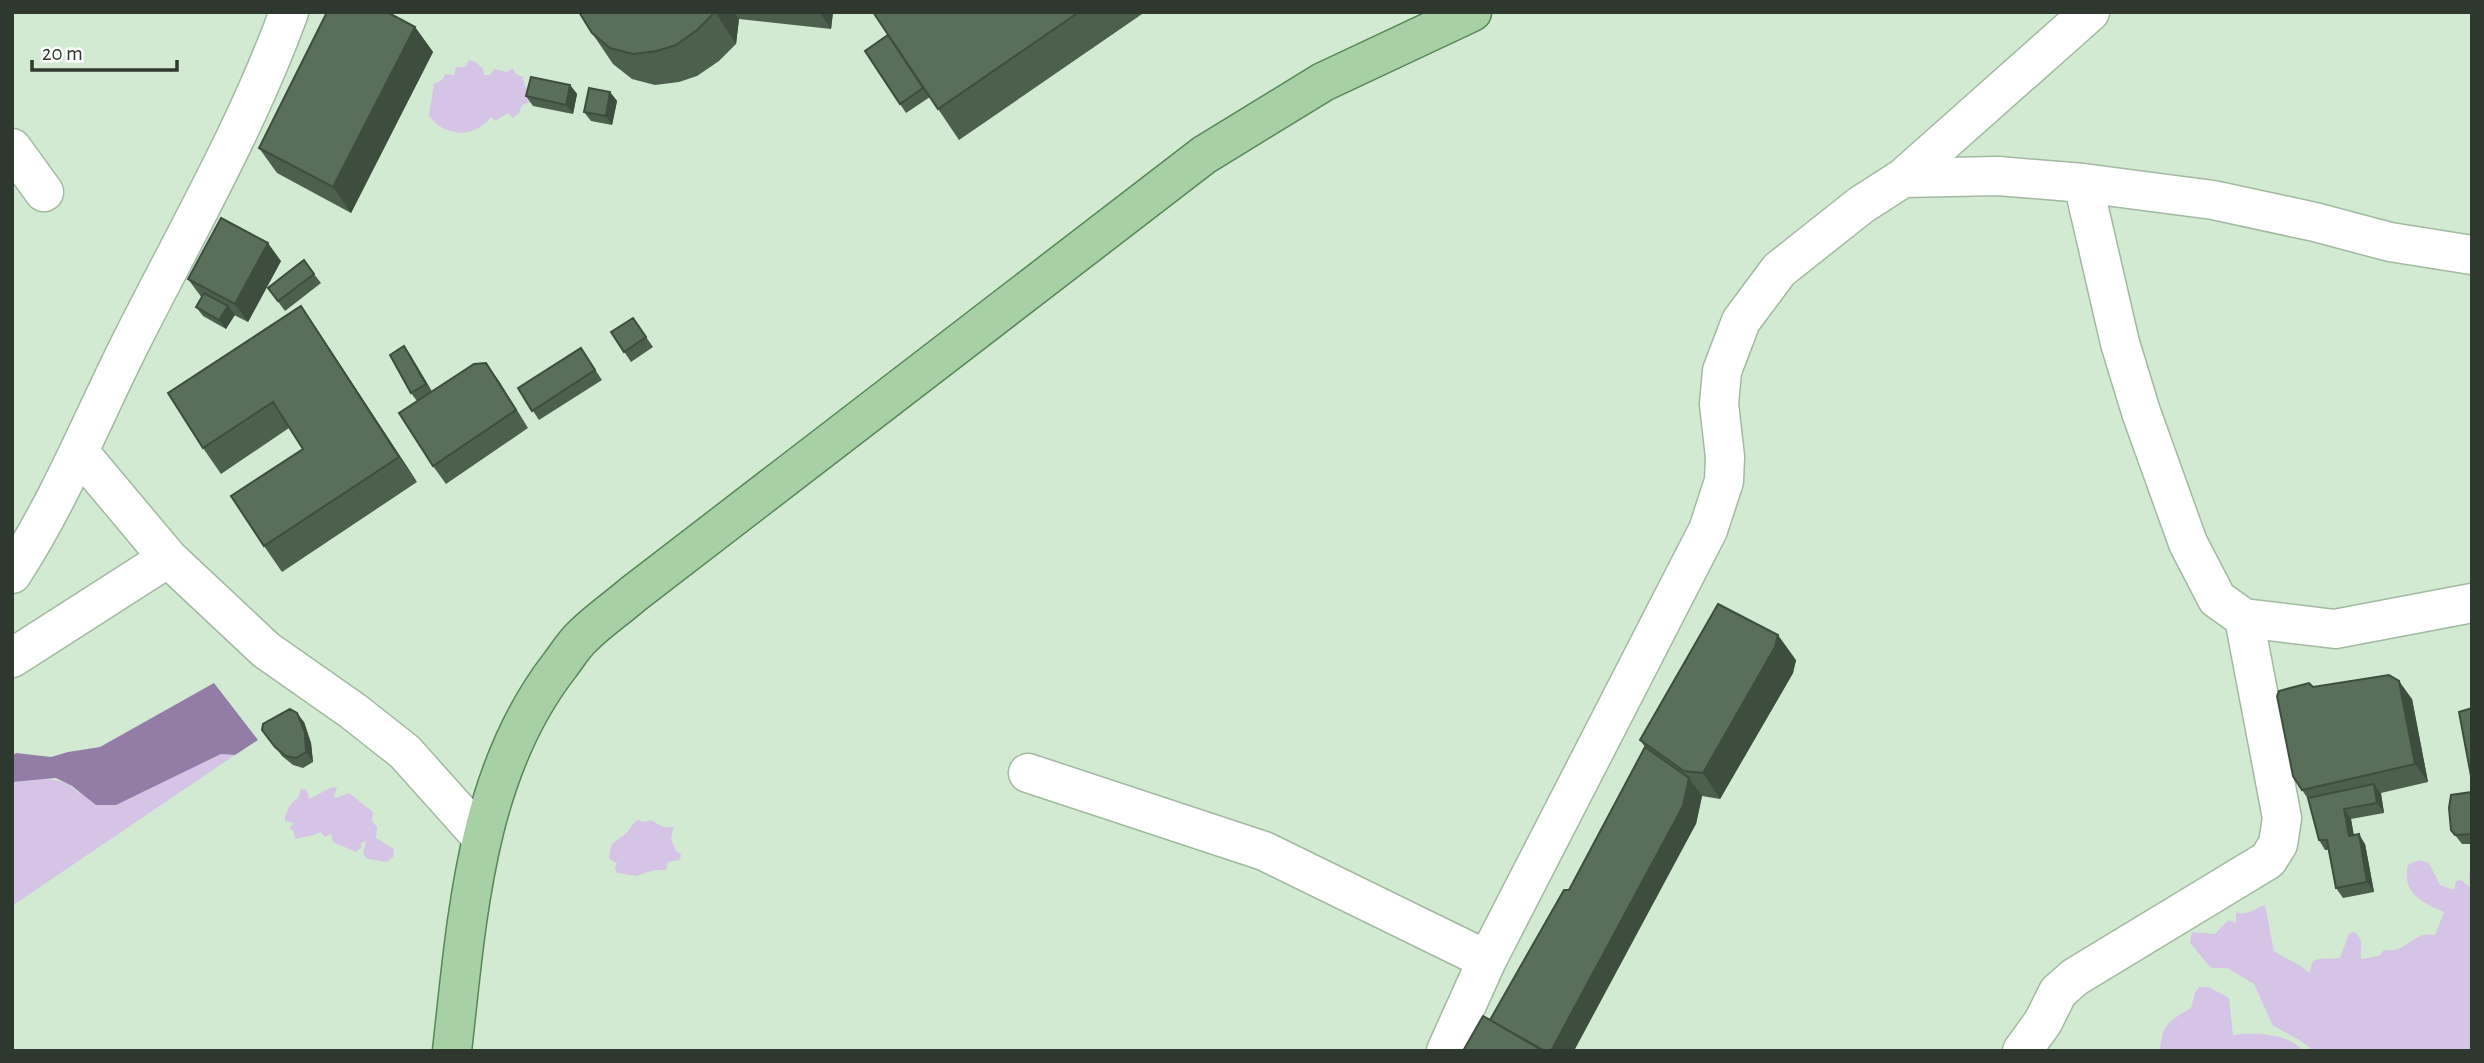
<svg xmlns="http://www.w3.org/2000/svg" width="2484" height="1063" font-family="'Alegreya Sans',sans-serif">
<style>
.green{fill:#d6c4e7}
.water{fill:#937da7}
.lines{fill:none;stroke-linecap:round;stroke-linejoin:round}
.minor-casing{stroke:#a2b9a1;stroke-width:41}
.major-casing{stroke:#578657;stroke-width:41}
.minor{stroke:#fff;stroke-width:38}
.major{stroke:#a7d0a7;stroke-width:38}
.wall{fill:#4d5f4d}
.shaded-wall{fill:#3e4e3e}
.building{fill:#596f59;stroke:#3e4e3e;stroke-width:2}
</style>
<rect width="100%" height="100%" fill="#d2ead1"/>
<path class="green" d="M469 60 476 62 483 69 484 75H490L494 69 507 72 512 68 516 74 523 77 525 87 536 91 534 101 522 105 519 113 513 118 508 113 495 121 491 117C474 139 445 137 429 116L434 84 442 80 445 74 454 75 456 67H465Z
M221 754 235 755 12 906V782C37 780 60 773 79 793L198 765Z
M337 787 334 796 336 798 349 793 373 812 372 821 377 827 376 838 394 849 393 857 387 862 368 859 363 854 366 841 361 843V848L356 852 333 842 331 834 325 837 320 832 314 835 295 839 293 830 289 828 294 823 285 821C285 812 290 803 298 798L301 789 307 790 309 799 330 788Z
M638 820 645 822 651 820 663 827H674L671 838 676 851 681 854 680 860 668 862 666 870H654L636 876 617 873 615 869 617 863 609 859C611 840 612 845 625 834 631 829 631 824 638 820Z
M2472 845V1051H2313C2307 1043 2283 1031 2273 1026L2254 984 2227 968H2211L2190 943 2192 932 2215 934 2228 920 2236 923V912C2246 917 2255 908 2265 905L2274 951C2286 960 2299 962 2309 973L2313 961 2319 959 2340 958 2349 933 2354 932C2365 939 2360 948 2361 959L2379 956 2384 950C2403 953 2408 940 2423 935 2427 934 2431 935 2435 935L2444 912C2423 903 2401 893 2408 865L2419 860 2429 863 2440 885 2454 890 2456 881 2461 880 2470 887 2469 878Z
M2199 987H2209L2229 998 2233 1035C2253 1032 2290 1033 2303 1051H2160C2162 1024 2169 1021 2191 1008L2195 993Z"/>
<path class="water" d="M214 683 258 740 235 755 221 754 116 805H96L72 786 56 778 12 782V756L16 753 51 757 68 752 100 747Z"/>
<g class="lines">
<defs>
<path id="minor" d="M12 148 44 192
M1903 178 1998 176 2083 183 2213 200 2315 222 2390 242 2472 255
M2083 183 2120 343 2141 412 2188 543 2217 599 2244 618 2335 629 2472 603
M80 453 168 558 266 650 353 711 405 752 482 838
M12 574C61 499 93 417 133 338 187 231 248 125 289 12
M12 658 168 558
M1028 773 1264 851 1487 960
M1446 1051 1487 960 1708 530 1724 481 1725 457 1719 404 1722 371 1741 321 1779 270 1861 205 1903 178 2090 12
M2022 1051 2043 1022 2058 992 2075 977 2268 860 2278 844 2282 818 2244 618"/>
<path id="major" d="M452 1051C467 919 475 774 560 665 567 656 574 644 583 636 598 621 616 609 632 595L1204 155 1323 82 1472 12"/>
</defs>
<use href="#minor" class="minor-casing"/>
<use href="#major" class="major-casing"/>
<use href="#minor" class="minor"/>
<use href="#major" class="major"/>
</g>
<path class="wall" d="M579 12H833L831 29 739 19 736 44 719 61 697 76 679 82 655 85 632 79 613 64 592 33Z
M873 12H1145L959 140 930 97 906 113 865 51 888 35Z
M415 27 433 52 351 213 277 173 259 148Z
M570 85 577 94 573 114 533 106 526 96Z
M610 92 617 101 612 125 591 121 584 112Z
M281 261 248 322 234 315 226 329 203 316 196 307 202 298 188 279Z
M314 274 321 283 285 311 268 288Z
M633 318 653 347 631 362 611 332Z
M318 331 417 482 282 572 264 546 303 449 289 428 221 474 203 448Z
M404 346 432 392 486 363 528 428 446 484 433 466 417 401 411 393Z
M581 348 602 380 539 420 518 388Z
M1796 660 1793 673 1720 799 1702 796 1696 824 1490 1020 1569 890 1645 747 1640 740Z
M2313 687 2412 699 2428 782 2381 793 2384 813 2351 819 2354 835 2365 844 2374 892 2343 898 2336 888 2328 850H2325L2319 840 2308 799 2293 776Z
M304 722 311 743 313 762 303 768 293 765 282 756 262 730Z
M2472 792V844H2462L2451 830Z"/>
<path class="shaded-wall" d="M715 12H734L739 19 736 44Z
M819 12H833L831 29Z
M415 27 433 52 351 213 333 187Z
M570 85 577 94 573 114 566 105Z
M610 92 617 101 612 125 606 116Z
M268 243 281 261 248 322 235 304Z
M228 306 235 315 226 329 219 320Z
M301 306 318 331 417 482 399 457Z
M404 346 411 356 433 393 426 384Z
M486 363 499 381 528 428 516 410Z
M1778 635 1796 660 1793 673 1720 799 1703 773Z
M2399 681 2412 699 2428 782 2415 764Z
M297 713 304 722 311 743 313 762 306 752Z
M1689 778 1702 796 1696 824 1574 1051H1551Z
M2374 784 2381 794 2384 813 2377 803Z
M2344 809 2351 819 2355 846 2349 836Z
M2359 834 2365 844 2374 892 2367 882Z"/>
<path class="building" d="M327 12H387L415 27 333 187 259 148Z
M579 12H715L697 30 676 45 657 51 633 54 610 48 592 33Z
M873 12H1079L938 109Z
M888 35 923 88 900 104 865 51Z
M531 77 570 85 566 105 526 96Z
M589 88 610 92 606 116 584 112Z
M221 218 268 243 235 304 188 279Z
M304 260 314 274 278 301 268 288Z
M204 293 228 306 219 320 196 307Z
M301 306 399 457 264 546 231 496 303 449 273 402 203 448 168 393Z
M633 318 646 337 624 352 611 332Z
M404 346 426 384 411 393 390 355Z
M581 348 595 370 532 411 518 388Z
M486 363 516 410 433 466 399 413 474 364Z
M1718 604 1778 635 1775 647 1703 773 1684 771 1640 740Z
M2389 675 2399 681 2415 764 2302 790 2293 776 2277 696 2279 691 2309 683 2313 687Z
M2472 708V777L2471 776 2459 712Z
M290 709 297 713 305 733 306 752 296 758 286 756 275 747 262 730 263 724Z
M1645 747 1689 778 1683 806 1551 1051H1543L1490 1020 1564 890H1569Z
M2374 784 2377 803 2344 809 2349 836 2359 834 2367 882 2336 888 2327 840H2319L2308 798Z
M2472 792V834L2455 835 2451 830 2449 808 2451 795Z
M1483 1016 1543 1050 1463 1051Z"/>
<rect width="2484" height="1063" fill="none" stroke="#2f382e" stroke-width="28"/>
<path d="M32 60v10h145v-10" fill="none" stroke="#2f382e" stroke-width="3.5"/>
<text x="42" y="60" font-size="21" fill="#2f382e" stroke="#ffffff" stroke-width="5" paint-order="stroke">20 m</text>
</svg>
